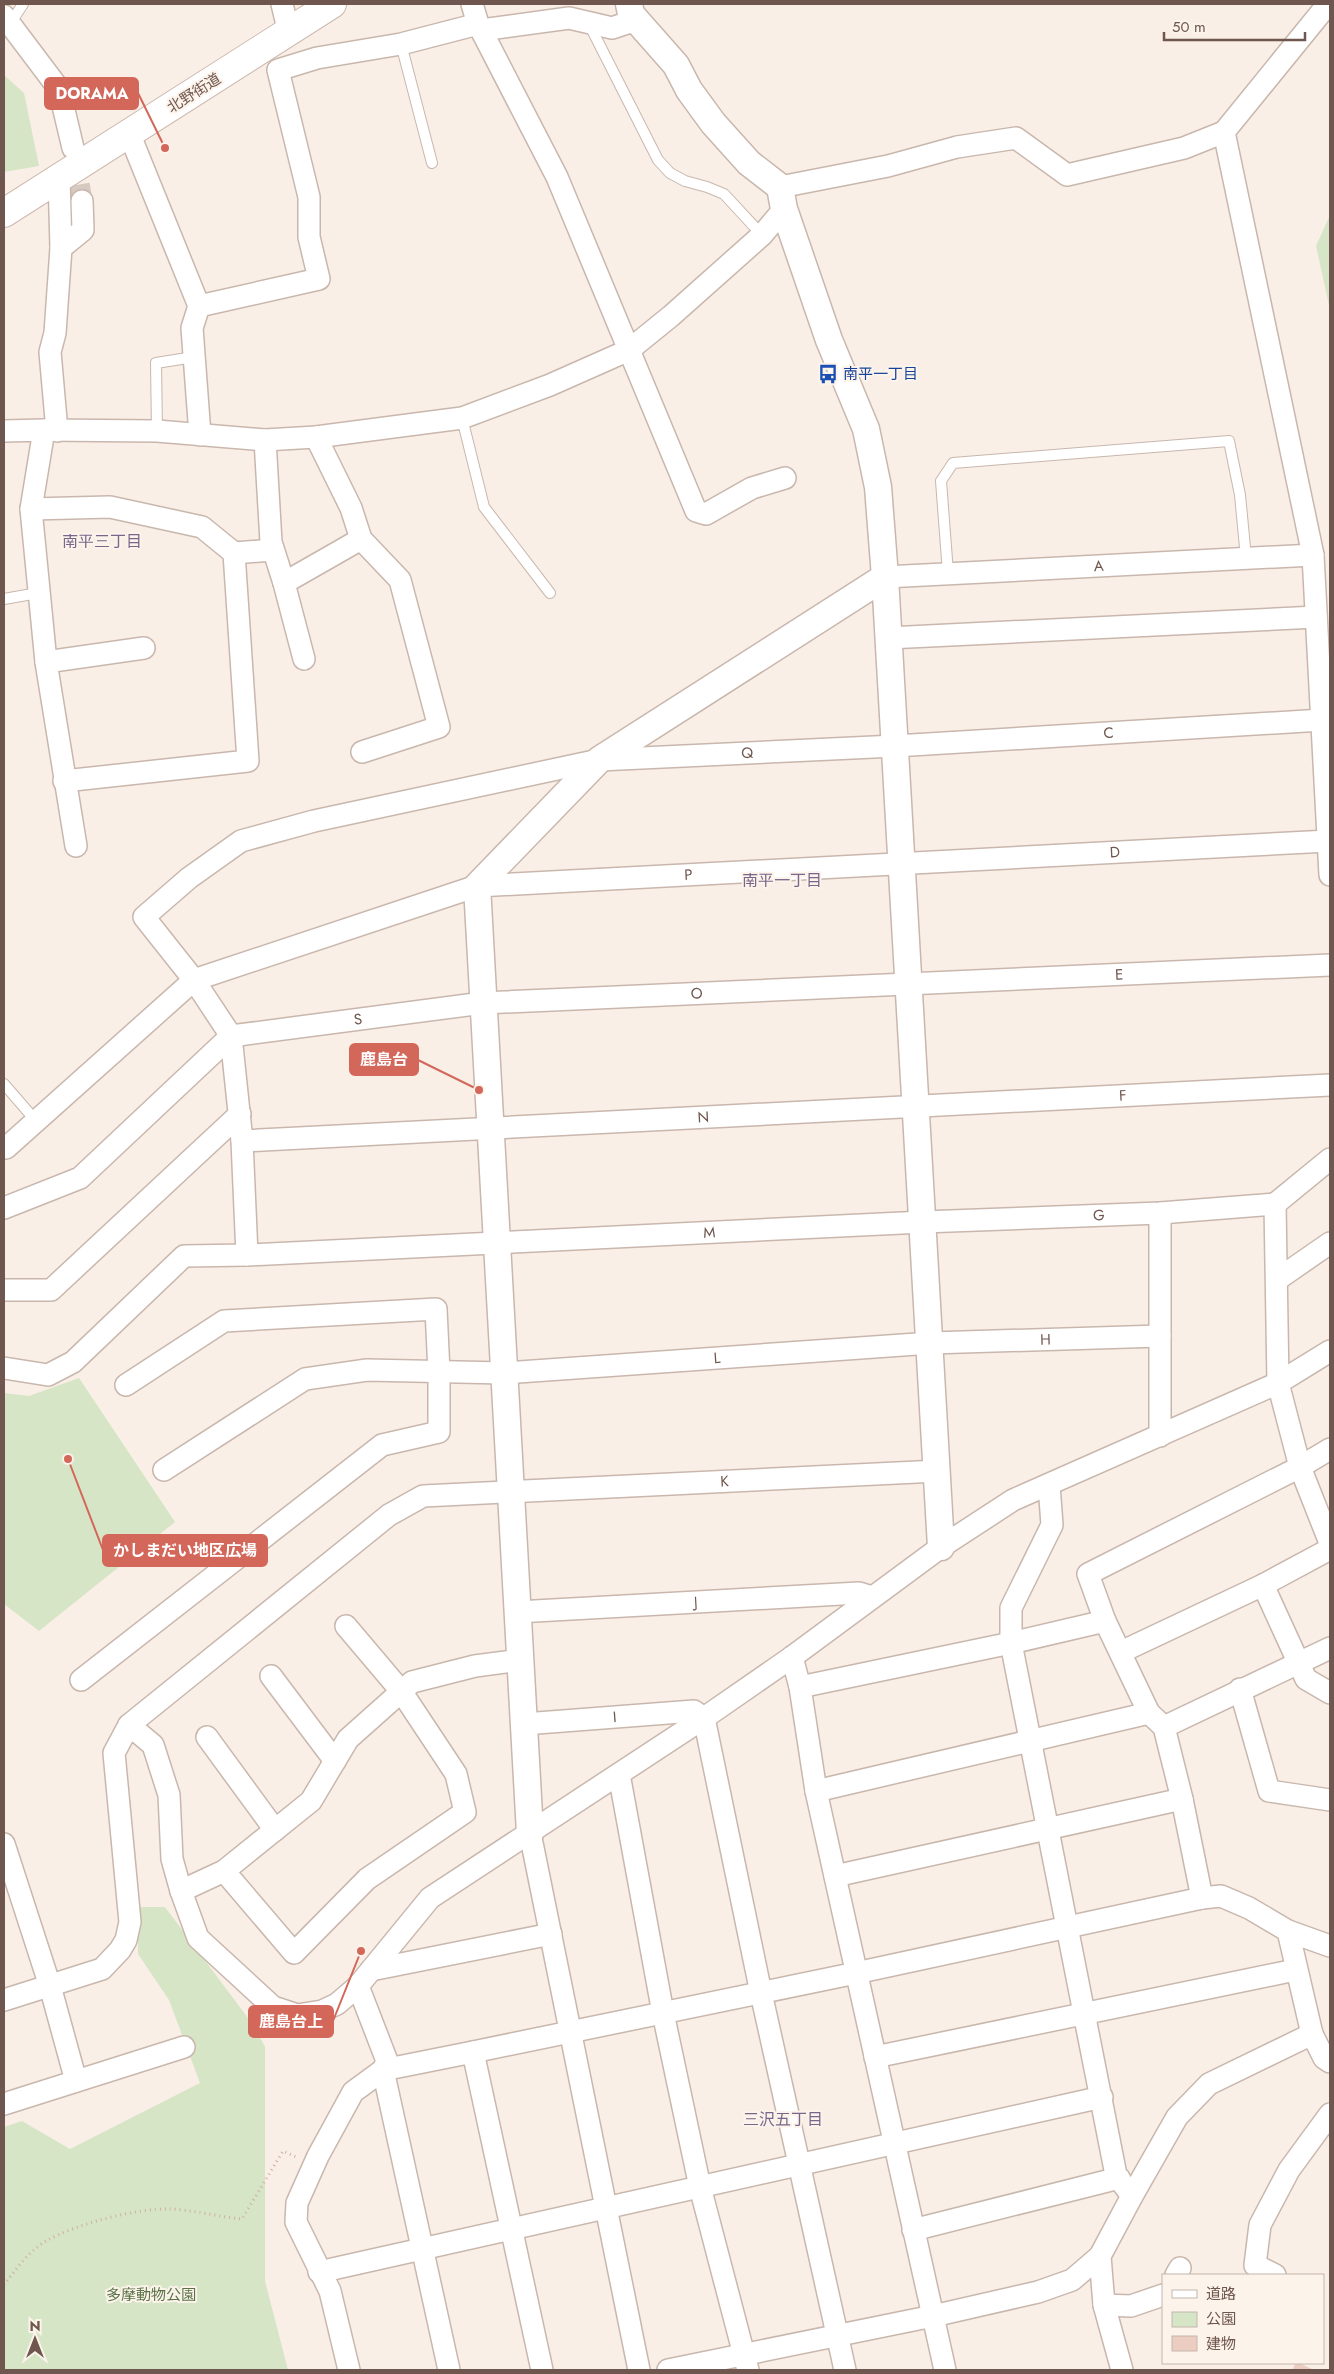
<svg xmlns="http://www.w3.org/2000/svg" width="1334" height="2374" font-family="Jost,'Noto Sans JP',sans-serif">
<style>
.green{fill:#d6e5c6}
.building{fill:#ebcdc1}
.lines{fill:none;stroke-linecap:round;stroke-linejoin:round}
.minor-tunnel{stroke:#d6c9c0;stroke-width:21;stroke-dasharray:21 11;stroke-linecap:butt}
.service-casing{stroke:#c9b7ad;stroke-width:12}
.minor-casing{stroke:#c9b7ad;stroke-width:24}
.tertiary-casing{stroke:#c9b7ad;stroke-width:29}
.secondary-casing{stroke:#cdb8ae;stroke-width:30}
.path{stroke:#cfb0a4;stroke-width:3;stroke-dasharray:1 4;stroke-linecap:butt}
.service{stroke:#fff;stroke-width:10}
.minor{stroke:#fff;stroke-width:21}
.tertiary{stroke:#fff;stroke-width:26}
.secondary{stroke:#fff;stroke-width:28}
.labels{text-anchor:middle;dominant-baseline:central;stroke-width:4;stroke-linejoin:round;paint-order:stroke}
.street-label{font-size:15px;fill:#6f564e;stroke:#fcf4eb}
.transit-label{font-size:15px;fill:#164399;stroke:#fcf4eb;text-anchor:start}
.park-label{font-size:15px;fill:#5a7348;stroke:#fcf4eb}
.neighbourhood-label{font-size:16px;fill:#7a668b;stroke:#fcf4eb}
.leader{fill:none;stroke:#d3675a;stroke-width:2}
.callout-dot{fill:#d3675a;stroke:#fcf4eb;stroke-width:2}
.callout{fill:#d3675a;stroke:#d3675a;stroke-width:2}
.callout-label{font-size:16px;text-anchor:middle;font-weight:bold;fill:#fff}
</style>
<rect width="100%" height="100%" fill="#f9efe6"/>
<path class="green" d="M4 75 24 93 39 166 4 172Z
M1330 215V310L1316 246Z
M79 1378 175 1522 39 1631 4 1604V1393L29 1396Z
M138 1907H165L254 2026 265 2047V2281L288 2370H4V2127L22 2121 70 2149 200 2083 169 2000 138 1954Z"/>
<path class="building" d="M1296 2363H1299L1314 2370H1292Z"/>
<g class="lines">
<path class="minor-tunnel" d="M74 153 82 201"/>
<defs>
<path id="service" d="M10 24 23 4
M589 24 658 160 670 173 685 181 707 187 724 194 762 235
M401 44 432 163
M462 418 484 507 550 593
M157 431 156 363 194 357
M948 573 941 481 953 463 1229 441 1240 495 1246 558
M4 599 38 593
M4 1084 36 1121"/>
<g id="minor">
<path d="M282 4 289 33"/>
<path d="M472 4 478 24 557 177 696 511 706 514 752 488 785 478"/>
<path d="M1328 4 1224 132 1313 555 1330 875"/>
<path d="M4 16 59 89 73 148"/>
<path d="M481 30 569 18 612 28 636 20"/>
<path d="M129 133 199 306 192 328 200 435"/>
<path d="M780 187 888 166 957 147 1016 138 1067 175 1184 148 1224 132"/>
<path d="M61 248 83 230 82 201"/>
<path d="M199 306 319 279 309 237V197L278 70 317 58 401 44 478 24"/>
<path d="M44 430 157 431 265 440 316 437 462 418 550 385 629 350 671 316 762 235 784 209"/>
<path d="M4 431 44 430 31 509 46 662 76 846"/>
<path d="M57 431 50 352 55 333 61 248 59 177"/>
<path d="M316 437 351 508 361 539 400 580 439 727 362 752"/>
<path d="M265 440 271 542 284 583 304 659"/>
<path d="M31 509 110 507 202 527 234 553 248 761 64 781"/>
<path d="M234 553 273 550"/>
<path id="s1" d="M885 577 1313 555"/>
<path d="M284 583 361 539"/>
<path d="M888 638 1316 617"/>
<path d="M46 662 144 648"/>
<path id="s2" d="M231 1036 483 1003 1330 965"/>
<path id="s3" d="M242 1141 1330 1085"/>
<path id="s4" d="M6 1148 194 980 477 886 1328 841"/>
<path d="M1275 1204 1278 1383 1300 1467 1330 1543"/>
<path d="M1275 1204 1330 1159"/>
<path d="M4 1208 80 1178 231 1036"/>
<path d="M1160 1213V1436"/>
<path id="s5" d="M247 1255 242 1141 231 1036 194 980 144 917 189 878 241 841 314 821 599 760 895 746 1322 720"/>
<path d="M1278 1279 1330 1243"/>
<path d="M4 1290H51L240 1114"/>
<path id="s6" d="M4 1368 48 1375 73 1362 184 1256 247 1255 923 1222 1160 1213 1275 1204"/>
<path id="s7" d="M164 1470 305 1379 367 1370 504 1373 931 1343 1160 1336"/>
<path d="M1049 1485 1052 1525 1011 1608V1643L1116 2175 1132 2196"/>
<path d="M1263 1585 1306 1679 1330 1693"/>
<path id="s8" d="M517 1612 859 1593 872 1597"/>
<path d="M1121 1652 1263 1585 1330 1549"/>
<path d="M792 1657 800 1687 816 1791 945 2370"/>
<path d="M271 1676 335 1761"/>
<path d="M81 1680 382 1445 439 1432V1372L436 1309 224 1321 126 1385"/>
<path d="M800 1687 1011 1643 1105 1621"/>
<path d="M1240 1689 1269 1791 1330 1800"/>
<path id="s9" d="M524 1724 694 1711 704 1718 761 1993 845 2370"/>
<path id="s10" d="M129 1725 389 1515 423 1496 938 1471"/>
<path d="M1164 1727 1330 1648"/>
<path d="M207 1737 275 1830"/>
<path d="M619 1774 663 2013 700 2187 748 2370"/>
<path d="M816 1791 1149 1713"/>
<path d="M530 1833 639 2370"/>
<path d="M4 1844 50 1986 76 2081"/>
<path d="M224 1871 294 1953 367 1879 465 1812 456 1774 401 1691 346 1626"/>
<path d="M835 1876 1182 1799"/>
<path d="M181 1891 224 1871 311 1801 348 1739 412 1682 475 1666 520 1660"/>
<path d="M1202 1898 1182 1799 1164 1727 1149 1713 1105 1621 1088 1574 1300 1467 1330 1449"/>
<path d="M1288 1931 1330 1946"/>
<path d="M371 1970 551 1934"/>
<path d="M4 2000 102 1969 120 1950 126 1940 130 1922 114 1753 129 1725 153 1745 169 1795 172 1859 181 1891 198 1938 273 2007 297 2015 322 2011 337 2004 358 1986 430 1898 704 1718 792 1657 941 1547 1013 1500 1278 1383 1330 1351"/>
<path d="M473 2052 856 1973 1202 1898 1221 1896 1249 1908 1288 1931 1312 2034"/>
<path d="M875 2057 1295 1970"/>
<path d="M4 2104 184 2047"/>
<path d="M913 2230 1119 2178"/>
<path d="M319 2272 1102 2097"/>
<path d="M1176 2275 1180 2268"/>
<path d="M1275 2275 1255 2265 1260 2225 1289 2170 1330 2114"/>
<path d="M1104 2305 1131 2306 1163 2295"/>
<path d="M349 2370 330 2291 296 2222 297 2203 318 2156 353 2092 383 2070 387 2061 358 1986"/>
<path d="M449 2370 383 2070 473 2052 542 2370"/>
<path d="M668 2370 933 2316 1038 2292 1072 2280 1100 2256"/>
<path d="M1122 2370 1104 2305 1100 2256 1132 2196 1177 2117 1209 2084 1312 2034 1324 2058 1330 2062"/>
</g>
<path id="tertiary" d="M629 4 631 14 676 65 689 90 713 123 749 163 780 187 784 209 829 340 866 429 878 487 885 577 941 1547
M530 1833 477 886 599 760 885 577"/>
<path id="secondary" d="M4 213 332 4"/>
</defs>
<use href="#service" class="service-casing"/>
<use href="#minor" class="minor-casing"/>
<use href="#tertiary" class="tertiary-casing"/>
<use href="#secondary" class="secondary-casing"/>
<path class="path" d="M4 2285C16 2269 28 2252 46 2241 76 2224 136 2208 170 2209 194 2210 219 2217 242 2219L283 2151 296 2157"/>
<use href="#service" class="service"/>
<use href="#minor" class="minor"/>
<use href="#tertiary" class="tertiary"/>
<use href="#secondary" class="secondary"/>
</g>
<defs>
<symbol id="bus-bare" viewBox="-9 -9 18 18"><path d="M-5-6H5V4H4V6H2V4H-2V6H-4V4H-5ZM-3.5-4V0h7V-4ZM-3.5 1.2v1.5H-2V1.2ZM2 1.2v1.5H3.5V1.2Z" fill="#1a4fb4" stroke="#fcf4eb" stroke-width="2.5" paint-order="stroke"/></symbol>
</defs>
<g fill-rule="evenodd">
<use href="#bus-bare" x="814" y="360" width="28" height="28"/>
</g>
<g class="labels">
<g class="street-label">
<text transform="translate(194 93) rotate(-32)">北野街道</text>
<text stroke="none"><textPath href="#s1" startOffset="214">A</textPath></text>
<text stroke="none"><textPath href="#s5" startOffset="1368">C</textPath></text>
<text stroke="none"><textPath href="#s5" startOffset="1006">Q</textPath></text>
<text stroke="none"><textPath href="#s4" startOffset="1189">D</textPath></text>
<text stroke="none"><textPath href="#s4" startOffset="762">P</textPath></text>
<text stroke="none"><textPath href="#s2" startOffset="891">E</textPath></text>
<text stroke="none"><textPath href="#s2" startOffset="468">O</textPath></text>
<text stroke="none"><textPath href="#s2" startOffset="128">S</textPath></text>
<text stroke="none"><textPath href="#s3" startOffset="882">F</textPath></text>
<text stroke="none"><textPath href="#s3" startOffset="462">N</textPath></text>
<text stroke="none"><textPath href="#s6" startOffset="1142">G</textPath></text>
<text stroke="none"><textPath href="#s6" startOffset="752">M</textPath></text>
<text stroke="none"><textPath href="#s7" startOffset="910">H</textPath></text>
<text stroke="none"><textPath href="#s7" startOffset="581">L</textPath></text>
<text stroke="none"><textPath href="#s10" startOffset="675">K</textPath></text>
<text stroke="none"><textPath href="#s8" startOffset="179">J</textPath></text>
<text stroke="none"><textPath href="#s9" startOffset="91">I</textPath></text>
</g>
<g class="transit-label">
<text x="843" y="374">南平一丁目</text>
</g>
<g class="park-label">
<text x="151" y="2295">多摩動物公園</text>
</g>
<g class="neighbourhood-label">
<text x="102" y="541">南平三丁目</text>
<text x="782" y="880">南平一丁目</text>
<text x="783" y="2119">三沢五丁目</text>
</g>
</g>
<path class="leader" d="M165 148L138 93M479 1090L418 1060M68 1459L103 1550M361 1951L333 2021"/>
<g class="callout-dot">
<circle cx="165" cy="148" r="5"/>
<circle cx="479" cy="1090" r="5"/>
<circle cx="68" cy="1459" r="5"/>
<circle cx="361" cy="1951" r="5"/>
</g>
<g class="callout">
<rect x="45" y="78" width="93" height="31" rx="5"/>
<rect x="350" y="1044" width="68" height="31" rx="5"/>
<rect x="103" y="1535" width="164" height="31" rx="5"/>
<rect x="249" y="2006" width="84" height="31" rx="5"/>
</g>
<g class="callout-label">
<text x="92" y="99">DORAMA</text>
<text x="384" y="1065">鹿島台</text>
<text x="185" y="1556">かしまだい地区広場</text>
<text x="291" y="2027">鹿島台上</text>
</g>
<rect width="1334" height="2374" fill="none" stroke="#6f564e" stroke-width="10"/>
<rect x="1162" y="2274" width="162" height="90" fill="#fcf4eb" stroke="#c4b5ac"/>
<rect x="1172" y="2290" width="25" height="8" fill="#ffffff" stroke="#c4b5ac"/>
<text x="1206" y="2299" font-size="15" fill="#6f564e">道路</text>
<rect x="1172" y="2312" width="25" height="15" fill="#d6e5c6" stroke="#c4b5ac"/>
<text x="1206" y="2324" font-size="15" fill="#6f564e">公園</text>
<rect x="1172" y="2336" width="25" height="15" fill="#ebcdc1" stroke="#c4b5ac"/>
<text x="1206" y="2349" font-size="15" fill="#6f564e">建物</text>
<g transform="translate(35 2339)" stroke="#fcf4eb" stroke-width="4" paint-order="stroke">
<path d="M0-4L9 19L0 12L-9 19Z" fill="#6f564e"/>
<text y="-8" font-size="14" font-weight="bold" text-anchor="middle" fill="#6f564e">N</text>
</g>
<path d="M1164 32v8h141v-8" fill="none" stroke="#6f564e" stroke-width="2.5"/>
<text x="1172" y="32" font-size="15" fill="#6f564e" stroke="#fcf4eb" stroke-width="4" paint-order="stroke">50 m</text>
</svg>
